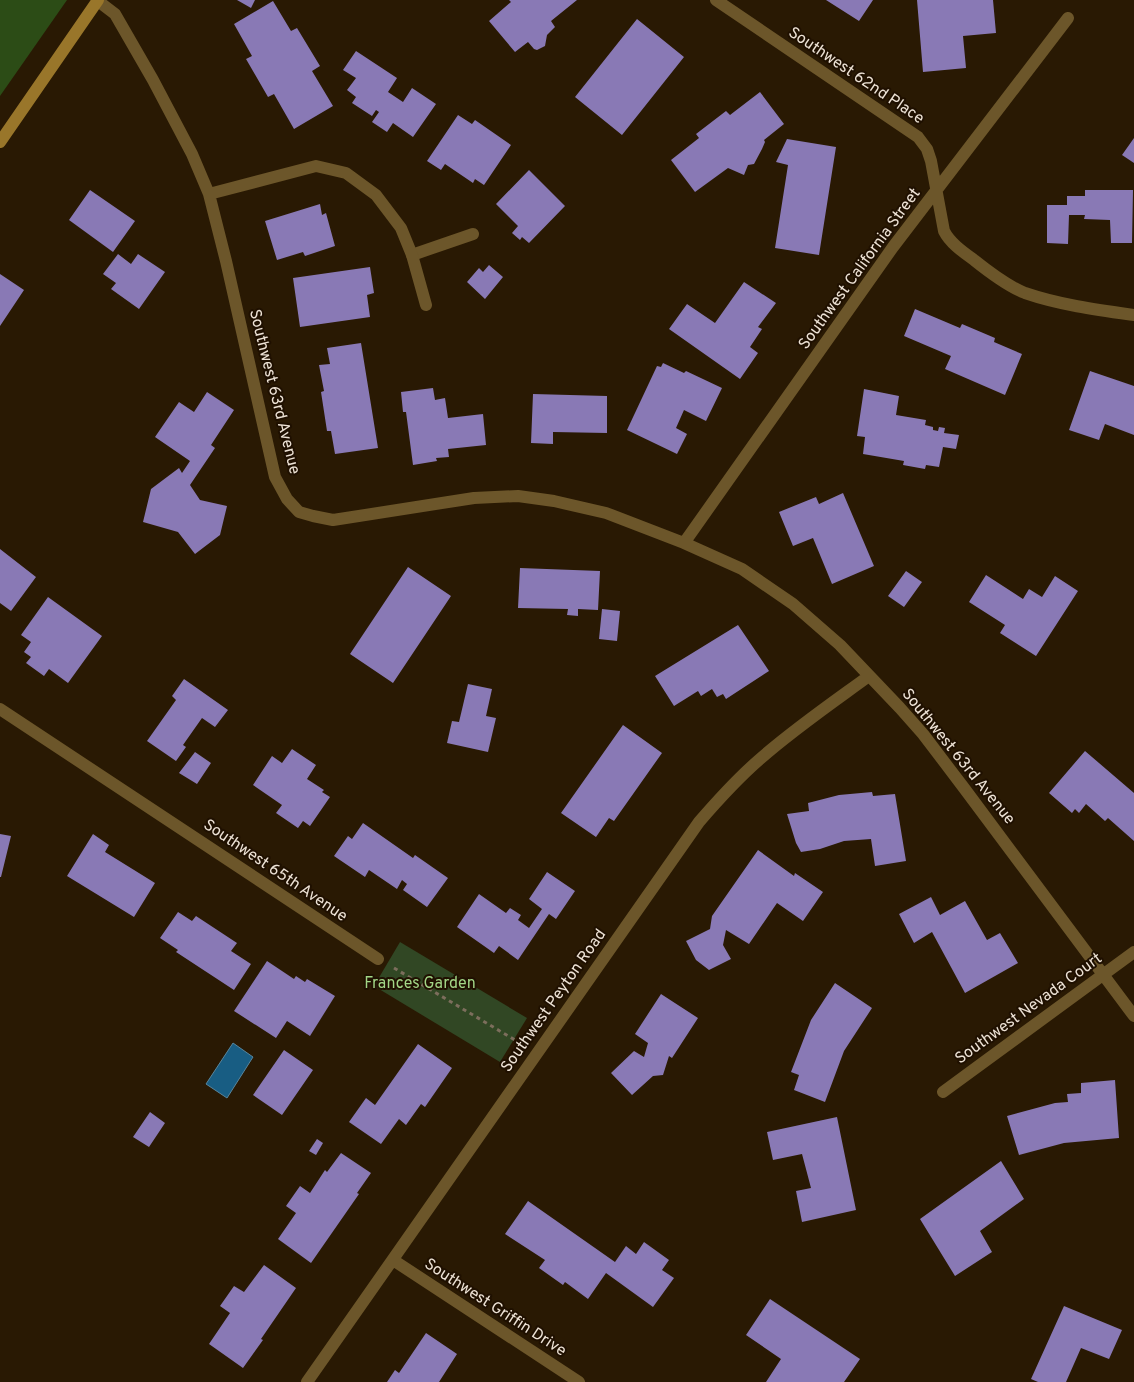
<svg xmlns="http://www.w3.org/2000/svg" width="1134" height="1382" font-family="Overpass,sans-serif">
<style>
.green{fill:#314724}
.forest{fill:#2c4c16}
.water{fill:#185d83;stroke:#58859c}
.building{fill:#8979b5}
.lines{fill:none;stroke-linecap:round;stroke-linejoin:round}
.path{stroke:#7c6e5c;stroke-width:3;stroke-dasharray:4 4;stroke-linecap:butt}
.service{stroke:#6c562a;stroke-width:12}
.minor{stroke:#6c562a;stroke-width:12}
.secondary{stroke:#99762a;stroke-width:12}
.labels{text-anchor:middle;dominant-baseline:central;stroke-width:4;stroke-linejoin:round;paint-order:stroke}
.street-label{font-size:16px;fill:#ede2d5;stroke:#1f1000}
.park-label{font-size:16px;fill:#a2d686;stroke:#1f1000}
</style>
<rect width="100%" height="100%" fill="#291903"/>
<path class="green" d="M400 942 527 1018 500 1062 374 986Z"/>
<path class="forest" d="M0 0H67L0 96Z"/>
<path class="water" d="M233 1043 253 1057 227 1098 206 1084Z"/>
<path class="building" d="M237 0H255L251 8Z
M509 0H577L551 21 555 27 547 35 545 46 537 50 534 49 528 42 515 52 489 21 511 2Z
M826 0H873L859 21Z
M917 0H993L996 33 963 36 966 68 923 72Z
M273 1 291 31 297 28 320 66 312 71 333 106 294 129 274 94 268 97 246 59 252 56 234 24Z
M637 19 684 57 622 135 575 97Z
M356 51 397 78 388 92 403 102 412 88 436 104 413 137 393 123 387 132 372 122 379 112 376 110 372 116 352 103 356 97 347 90 356 78 343 70Z
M760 92 784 124 764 140 765 142 762 149 754 164 748 165 744 175 728 168 695 192 671 160 699 138 696 134 726 111 730 115Z
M458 115 472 124 475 120 511 145 484 185 475 179 473 183 445 164 441 170 427 161Z
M1134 138V163L1122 155Z
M787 139 836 147 819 255 775 248 788 165 776 162Z
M529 170 565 206 529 243 522 237 520 240 512 233 518 226 496 204Z
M90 190 135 221 113 252 69 220Z
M1085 190H1133L1132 243H1111L1110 220 1084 219 1085 215H1069L1068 244 1047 243V205H1067V196H1085Z
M320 204 322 215 326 213 335 246 305 256 303 252 277 260 265 221Z
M118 254 131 264 138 254 165 272 139 309 111 289 116 283 103 274Z
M489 265 503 277 485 299 467 282 479 268 483 272Z
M370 267 374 293 367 295 370 317 300 327 293 278Z
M0 274 24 290 0 326Z
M744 282 776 303 758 327 762 329 750 347 758 353 740 379 669 329 687 304 715 323Z
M915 309 960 328 962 324 995 338 994 342 1022 354 1005 395 945 369 951 356 904 336Z
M361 343 378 448 335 454 331 431H327L321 392 324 391 319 365 330 364 327 348Z
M663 363 684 373 686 371 722 388 706 421 684 410 676 428 687 434 677 454 627 430 657 366 661 367Z
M1090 371 1134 386V435L1105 424 1099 440 1069 430Z
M433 388 435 400 445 398 448 418 483 414 486 445 448 449 449 457 436 458 437 461 413 465 406 412H403L401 392Z
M864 389 899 396 896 415 926 420 925 425 933 427V430L938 431 939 427 945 428 944 433 959 435 956 449 943 447 939 467 926 465 925 469 903 465 904 461 863 454 865 437 857 436Z
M207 392 234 410 211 445 215 448 190 485 200 500 227 506 220 535 195 554 178 532 143 522 151 489 179 468 182 473 190 461 155 437 179 402 194 412Z
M533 394 607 396V433L553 432V444L531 443Z
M843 493 874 566 832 584 813 538 793 546 779 512 816 497 819 504Z
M0 549 36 577 11 611 0 603Z
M408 567 451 596 393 683 350 654Z
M520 568 600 571 598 610 578 609V616L567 615 568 609 518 608Z
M906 571 922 582 904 607 888 596Z
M986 575 1023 599 1029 589 1042 597 1055 576 1078 591 1036 656 1000 633 1005 625 969 602Z
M48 597 102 636 68 683 49 669 44 676 26 663 31 657 24 652 31 642 21 635Z
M602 609 620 611 617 641 599 639Z
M738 625 769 671 726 699 723 694 717 697 712 689 701 696 698 691 674 706 655 676Z
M184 679 228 710 215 727 202 718 183 745 186 747 176 761 147 741 176 700 172 696Z
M468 684 492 689 486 716 496 718 488 752 447 743 452 721 459 722Z
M623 725 662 753 614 821 609 818 596 837 561 813Z
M292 749 316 765 307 779 324 790 322 792 330 797 310 826 303 821 298 828 276 813 282 805 253 785 272 756 282 763Z
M1085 751 1134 793V841L1108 818 1105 821 1086 804 1079 813 1075 809 1072 813 1049 793Z
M195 752 211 763 197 784 179 773Z
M872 792 873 796 895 794 906 861 875 866 871 839 844 841 820 849 801 852 796 843 787 814 809 811 808 803 839 795Z
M363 823 413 858 415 855 448 878 427 907 403 890 407 884 402 880 397 889 369 870 365 877 334 856 348 836 352 839Z
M0 834 11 836 1 877H0Z
M93 834 109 845 105 852 155 883 134 917 67 876Z
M758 850 794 876 795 873 823 892 803 921 777 903 749 944 726 930 723 945 731 959 709 970 696 960 686 941 710 929 712 916Z
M547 872 575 891 556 919 549 914 518 960 499 946 494 953 457 927 479 894 506 913 510 908 521 915 518 920 529 928 542 909 529 899Z
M931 897 940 915 965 901 987 940 1000 933 1018 963 965 993 932 932 914 943 899 914Z
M178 912 192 921 196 916 237 943 231 951 251 964 234 990 176 952 178 950 160 938Z
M267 961 294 979 296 976 305 982 307 979 335 996 310 1036 287 1021 276 1038 234 1011Z
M835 983 872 1008 844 1051 825 1102 794 1090 799 1075 791 1072 811 1020Z
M661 994 698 1018 672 1058 669 1056 663 1075 653 1076 632 1095 611 1073 634 1051 644 1057 648 1043 635 1034Z
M418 1044 452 1068 425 1107 421 1104 406 1125 399 1119 381 1144 349 1122 366 1098 375 1105Z
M284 1050 313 1070 282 1115 253 1095Z
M1115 1080 1119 1138 1064 1143 1019 1155 1007 1116 1055 1103 1068 1102 1067 1094 1081 1093V1083Z
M150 1112 165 1123 149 1147 133 1137Z
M837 1117 856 1210 802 1222 796 1191 811 1188 802 1154 773 1160 767 1132Z
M317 1139 323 1143 316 1155 309 1151Z
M341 1153 371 1173 357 1193 359 1194 311 1263 278 1239 296 1213 286 1206 300 1186 310 1193 325 1170 327 1172Z
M1001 1161 1024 1199 980 1231 992 1252 955 1276 920 1219Z
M528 1201 615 1262 626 1246 636 1254 644 1242 669 1260 662 1270 674 1278 653 1307 606 1273 588 1299 565 1282 563 1285 539 1268 545 1260 505 1234Z
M264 1265 296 1288 261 1339 263 1340 243 1368 209 1344 230 1313 220 1306 234 1286 244 1292Z
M770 1299 860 1359 844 1382H766L781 1359 746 1335Z
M1064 1306 1122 1330 1109 1359 1081 1348 1066 1382H1038L1031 1379Z
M426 1333 457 1354 439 1382H387L395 1370 399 1373Z"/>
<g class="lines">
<path class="path" d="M394 968 520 1043"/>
<path class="service" d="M412 255 473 234"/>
<path class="minor" d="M716 0 918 137 927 149 931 161 944 231C950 243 963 252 974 260 989 272 1007 286 1025 293 1060 305 1098 310 1134 315
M98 1 115 14 153 80 192 154 209 194 226 261 275 477 287 499 299 512 313 516 333 520 474 498 518 496 554 501 606 513 684 543 742 569 793 604 840 645 900 708 923 734 964 788 1134 1016
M209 194 316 166 346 173 376 195 401 228 412 255 426 305
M684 543 893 247 1068 18
M0 709 378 959
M943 1092 1134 952
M393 1260 579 1382
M307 1382 699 822C718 800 738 778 760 759 794 729 832 703 869 676"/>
<path class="secondary" d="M0 142 98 0"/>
</g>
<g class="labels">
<g class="street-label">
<text transform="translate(856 76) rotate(34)">Southwest 62nd Place</text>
<text transform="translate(860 269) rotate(-54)">Southwest California Street</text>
<text transform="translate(274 392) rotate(76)">Southwest 63rd Avenue</text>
<text transform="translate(958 757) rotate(51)">Southwest 63rd Avenue</text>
<text transform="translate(275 871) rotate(34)">Southwest 65th Avenue</text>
<text transform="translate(554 1001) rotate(-55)">Southwest Peyton Road</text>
<text transform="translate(1029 1009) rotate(-36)">Southwest Nevada Court</text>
<text transform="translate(495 1308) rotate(33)">Southwest Griffin Drive</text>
</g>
<g class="park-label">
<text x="420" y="984">Frances Garden</text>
</g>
</g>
</svg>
